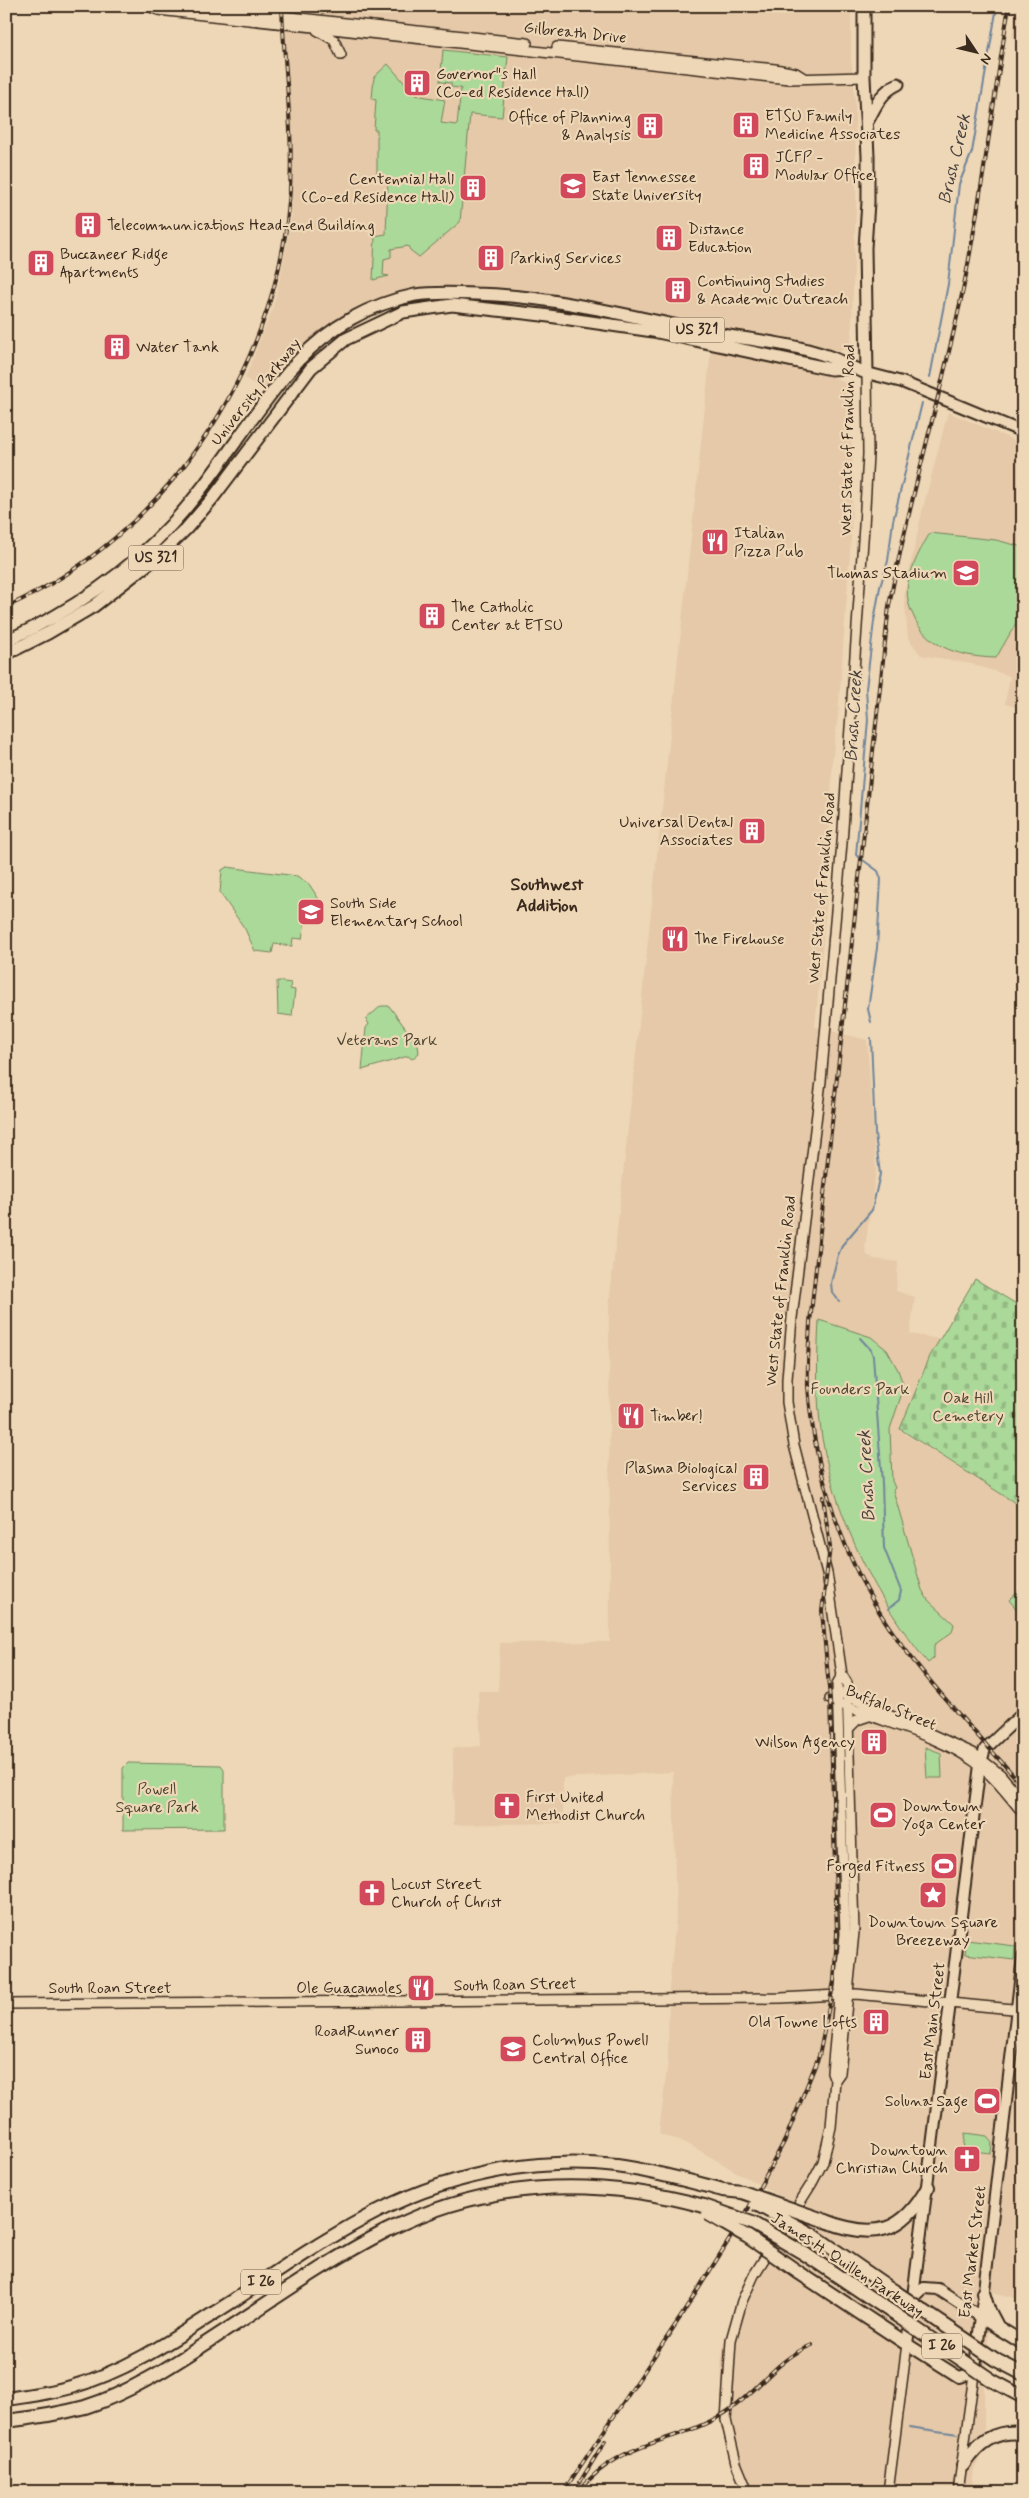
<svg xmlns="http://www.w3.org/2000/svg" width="1029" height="2498" font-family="Mynerve,sans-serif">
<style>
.built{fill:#e5c9a8}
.green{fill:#abd999;stroke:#73825c}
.cemetery{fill:url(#cemetery-stones);stroke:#73825c}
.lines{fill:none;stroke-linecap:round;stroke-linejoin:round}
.stream{stroke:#70859b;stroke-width:2}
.tertiary-casing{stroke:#3b2a1e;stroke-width:12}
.secondary-casing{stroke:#3b2a1e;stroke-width:12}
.primary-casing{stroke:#3b2a1e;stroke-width:14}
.trunk-casing{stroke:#3b2a1e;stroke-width:15}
.motorway-casing{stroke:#3b2a1e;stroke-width:16}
.tertiary{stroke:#eed7b6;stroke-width:9}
.secondary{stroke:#eed7b6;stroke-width:9}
.primary{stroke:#eed7b6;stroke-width:10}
.trunk{stroke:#eed7b6;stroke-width:11}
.motorway{stroke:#eed7b6;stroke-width:12}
.rail-casing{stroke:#3b2a1e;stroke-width:4}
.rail{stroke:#eed7b6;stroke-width:2;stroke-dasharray:5.5;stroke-linecap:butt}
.motorway-bridge-casing{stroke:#3b2a1e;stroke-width:16;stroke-linecap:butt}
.motorway-bridge{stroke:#eed7b6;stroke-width:12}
.labels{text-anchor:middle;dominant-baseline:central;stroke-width:4.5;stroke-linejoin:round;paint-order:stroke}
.shield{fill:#eed7b6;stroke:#715e4c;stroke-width:1}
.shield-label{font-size:15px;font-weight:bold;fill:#3b2a1e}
.street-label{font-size:16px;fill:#3b2a1e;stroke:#eed7b6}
.poi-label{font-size:16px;fill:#3b2a1e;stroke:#eed7b6;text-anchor:start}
.park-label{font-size:16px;fill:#4c4430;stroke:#eed7b6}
.water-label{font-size:18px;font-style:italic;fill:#48413d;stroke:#eed7b6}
.neighbourhood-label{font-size:18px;font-weight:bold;fill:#3b2a1e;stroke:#eed7b6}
</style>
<defs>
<pattern id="cemetery-stones" width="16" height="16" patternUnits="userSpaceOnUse" patternTransform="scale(1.25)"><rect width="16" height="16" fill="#abd999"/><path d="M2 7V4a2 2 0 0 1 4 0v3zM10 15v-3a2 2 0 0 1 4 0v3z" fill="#94ba83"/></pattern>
</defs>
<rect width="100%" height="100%" fill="#eed7b6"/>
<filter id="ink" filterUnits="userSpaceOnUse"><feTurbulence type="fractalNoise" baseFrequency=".02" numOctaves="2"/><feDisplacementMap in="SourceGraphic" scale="10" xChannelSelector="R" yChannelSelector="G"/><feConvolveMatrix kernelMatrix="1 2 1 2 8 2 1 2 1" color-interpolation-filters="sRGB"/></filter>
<g filter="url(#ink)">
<path class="built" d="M283 6H851V58L855 99 856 202 851 346 840 351 822 349 631 312 454 287 419 291 332 331 271 396 245 378 272 310 282 270 292 214Z
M1016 6H1023V39L1012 38Z
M711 350 755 361 757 358 791 366 838 379 848 385 847 414 853 453 851 538 838 716 832 761 831 815 827 850V896L815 1027 867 1040 876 1170 865 1248 867 1255 874 1259 898 1262 896 1291 915 1297 910 1334 940 1339 921 1374 900 1429 901 1431 1023 1508V2300L992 2292 984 2388V2450L974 2470 971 2492H745L726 2435 721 2364 724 2342 740 2288 791 2203 688 2144 659 2134 668 2060 669 1989 676 1917 673 1772 563 1778V1823L454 1825 453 1748 481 1746 478 1691H498L500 1643 610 1642 609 1306Z
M948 412 1023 444V709L1005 704 1010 676 972 664 921 655 908 638 904 595 923 508Z"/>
<path class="green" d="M443 50 508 57 502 117 470 114 460 222 419 257 410 250 408 246 391 249V257L384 259 383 275 389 276 373 280 375 236 386 234 388 180H377V130H374L376 100 372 99 374 77 388 64 415 95 445 100 441 123 457 125 461 88 451 87V83L440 82Z
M930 533 996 540 1023 547V611L996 658C963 657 927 649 913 615 908 605 906 594 908 582 912 565 921 548 930 533Z
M227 867 297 876 309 884 320 901 314 909 307 908 302 939 293 938 292 946 274 944 272 953 255 951 245 929 220 893 222 870Z
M277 981 291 983 290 989 295 990 292 1016 278 1014Z
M381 1006H389L418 1045 419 1053 412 1059 408 1056 362 1070 366 1028 369 1024 366 1019Z
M819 1320 871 1337 887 1350 898 1370 904 1387 890 1429 892 1481 895 1488 893 1490 922 1590 928 1600 954 1624 952 1632 934 1645V1658L928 1663C876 1600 836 1519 822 1438 816 1399 817 1360 819 1320Z
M1020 1590 1023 1593V1607L1018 1611 1009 1600Z
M925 1747 941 1753 942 1778H927Z
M128 1763 221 1765 224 1769V1829L123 1830V1768Z
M967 1940 1015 1946 1014 1960 965 1954Z
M965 2133 987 2136 992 2142 991 2153 963 2150Z"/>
<path class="cemetery" d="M975 1279 1023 1308V1508L900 1429 930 1356Z"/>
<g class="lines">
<path class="stream" d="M930 377 948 284 959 184 972 152 997 6
M871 1022 868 1009 877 948 881 879 878 871 856 855 868 720 866 689 874 621 880 587 888 561 893 521 922 403
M839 1301 832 1292 831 1283 838 1255 843 1244 872 1210 880 1174 875 1134 871 1038
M860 1338 871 1350 873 1356 882 1483 884 1548 901 1591 899 1600 888 1609
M909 2427 958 2434
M1022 2446H1023"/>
<defs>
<path id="tertiary" d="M148 6 158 10 789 79 864 77
M192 6 527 43
M317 30 334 40 341 55
M557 47 775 69 796 73 804 78
M849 1728 857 1720 872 1715
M1023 1801 1000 1774 973 1753 838 1692 830 1699C875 1721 935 1733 975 1762 994 1776 1008 1795 1023 1813"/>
<path id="secondary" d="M6 2004 781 1998 856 1994 1023 2010
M835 2080 840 2073 854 1932 847 1683 842 1675 827 1573 794 1445 787 1402V1379L792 1318 821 1081 842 843 864 526 868 454 867 373
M748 2492 736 2463 726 2420 731 2340 742 2301 754 2275 812 2183 823 2162 831 2127 835 2080 832 2072 845 1934 837 1684 842 1675
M888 2492 907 2344
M958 2492 975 2367"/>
<path id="primary" d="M867 373 902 382 1023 432
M1023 1713 985 1749 980 1765 907 2344 959 2377 966 2375 975 2367 1023 1956
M913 2298 924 2288 938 2289 981 2317"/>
<path id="trunk" d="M868 120C876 105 882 91 898 84
M6 641C68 613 125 575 171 525 218 474 252 412 298 361 329 327 370 304 415 295 435 292 456 293 476 294 555 296 633 317 711 333 750 340 792 343 830 357 843 362 853 369 867 373L865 248 868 202V156L864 77V6
M6 654 48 633 94 606 157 557 186 529 212 499 311 368 346 339 403 312 452 305 542 315 653 331 831 369 849 368"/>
<path id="motorway" d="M826 2221C874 2240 903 2233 928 2187
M813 2235 894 2291
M805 2254 890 2311
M798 2272 907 2344
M983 2293 988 2309 997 2326
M981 2317 1023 2343
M996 2360 1023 2374
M993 2381 1023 2397
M6 2399C28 2396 50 2393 71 2387 132 2370 184 2332 236 2299 278 2271 320 2242 365 2218 439 2177 532 2156 617 2166 654 2171 688 2181 723 2190
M6 2421C33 2418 59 2414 85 2407 139 2390 187 2355 234 2325 284 2292 333 2258 386 2231 488 2179 596 2177 704 2206
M963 2465C978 2442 995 2430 1023 2433"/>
</defs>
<use href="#tertiary" class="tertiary-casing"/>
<use href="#secondary" class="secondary-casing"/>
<use href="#primary" class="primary-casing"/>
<use href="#trunk" class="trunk-casing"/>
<use href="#motorway" class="motorway-casing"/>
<use href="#tertiary" class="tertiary"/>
<use href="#secondary" class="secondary"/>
<use href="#primary" class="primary"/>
<use href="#trunk" class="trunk"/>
<use href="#motorway" class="motorway"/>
<defs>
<path id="rail" d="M1009 6C994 96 983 186 966 275 944 386 910 494 889 606L810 1322C809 1343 807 1365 808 1386 814 1471 843 1560 891 1630 930 1686 978 1735 1023 1786
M6 607C164 537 275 372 289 202 295 137 284 72 282 6
M580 2482 605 2441
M563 2492 682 2315 746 2213 785 2140 819 2056 834 1981 837 1934 830 1699 822 1611 830 1547 823 1497
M578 2492C620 2439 674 2445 725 2413 757 2393 776 2359 812 2345"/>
</defs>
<use href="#rail" class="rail-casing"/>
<use href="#rail" class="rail"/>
<defs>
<path id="motorway-bridge" d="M723 2190 742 2192 826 2221
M756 2204 813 2235
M704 2206 752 2223 805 2254
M708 2214 748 2237 798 2272
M894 2291 996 2360
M890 2311 993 2381"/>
</defs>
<use href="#motorway-bridge" class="motorway-bridge-casing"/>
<use href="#motorway-bridge" class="motorway-bridge"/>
</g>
</g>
<defs>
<symbol id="building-square" viewBox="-11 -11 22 22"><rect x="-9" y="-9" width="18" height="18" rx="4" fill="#d1495b" stroke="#eed7b6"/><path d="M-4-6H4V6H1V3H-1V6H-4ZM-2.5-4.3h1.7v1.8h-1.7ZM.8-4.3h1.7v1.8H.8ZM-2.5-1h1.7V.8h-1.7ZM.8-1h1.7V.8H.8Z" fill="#fff"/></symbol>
<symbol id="university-square" viewBox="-11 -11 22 22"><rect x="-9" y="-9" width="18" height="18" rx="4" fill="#d1495b" stroke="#eed7b6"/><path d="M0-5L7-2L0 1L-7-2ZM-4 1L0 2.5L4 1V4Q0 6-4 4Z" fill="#fff"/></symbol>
<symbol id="restaurant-square" viewBox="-11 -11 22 22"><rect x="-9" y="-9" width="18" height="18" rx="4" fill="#d1495b" stroke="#eed7b6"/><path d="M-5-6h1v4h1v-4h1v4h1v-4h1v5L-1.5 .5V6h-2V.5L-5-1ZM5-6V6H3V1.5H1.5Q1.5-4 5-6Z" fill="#fff"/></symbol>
<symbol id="school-square" viewBox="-11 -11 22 22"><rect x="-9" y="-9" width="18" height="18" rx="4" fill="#d1495b" stroke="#eed7b6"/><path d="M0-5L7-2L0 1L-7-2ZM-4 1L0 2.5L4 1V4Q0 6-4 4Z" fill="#fff"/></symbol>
<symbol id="church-square" viewBox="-11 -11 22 22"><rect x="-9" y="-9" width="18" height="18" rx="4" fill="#d1495b" stroke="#eed7b6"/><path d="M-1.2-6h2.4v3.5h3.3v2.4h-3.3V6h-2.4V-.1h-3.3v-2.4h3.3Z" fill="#fff"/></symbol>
<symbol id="stadium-square" viewBox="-11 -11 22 22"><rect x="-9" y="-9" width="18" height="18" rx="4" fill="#d1495b" stroke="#eed7b6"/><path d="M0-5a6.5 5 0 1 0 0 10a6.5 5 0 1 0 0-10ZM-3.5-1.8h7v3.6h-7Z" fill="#fff"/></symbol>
<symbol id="sight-square" viewBox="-11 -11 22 22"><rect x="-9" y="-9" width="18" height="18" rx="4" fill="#d1495b" stroke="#eed7b6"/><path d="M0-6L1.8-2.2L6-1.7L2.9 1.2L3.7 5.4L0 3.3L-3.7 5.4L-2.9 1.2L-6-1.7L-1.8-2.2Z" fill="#fff"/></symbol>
</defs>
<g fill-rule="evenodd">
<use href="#building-square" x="401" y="67" width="32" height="32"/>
<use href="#building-square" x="730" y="109" width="32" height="32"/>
<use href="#building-square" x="634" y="110" width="32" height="32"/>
<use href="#building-square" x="740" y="150" width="32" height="32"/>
<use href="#university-square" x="557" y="170" width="32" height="32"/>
<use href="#building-square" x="457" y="172" width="32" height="32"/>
<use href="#building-square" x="72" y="209" width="32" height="32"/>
<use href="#building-square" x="653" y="222" width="32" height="32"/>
<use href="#building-square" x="475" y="242" width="32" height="32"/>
<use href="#building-square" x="25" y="247" width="32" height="32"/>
<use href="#building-square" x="662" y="274" width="32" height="32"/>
<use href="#building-square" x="101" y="331" width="32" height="32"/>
<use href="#restaurant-square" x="699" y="526" width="32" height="32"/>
<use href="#university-square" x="950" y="557" width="32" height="32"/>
<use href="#building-square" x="416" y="600" width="32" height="32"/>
<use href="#building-square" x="736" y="815" width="32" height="32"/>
<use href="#school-square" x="295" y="896" width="32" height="32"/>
<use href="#restaurant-square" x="659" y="923" width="32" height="32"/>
<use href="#restaurant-square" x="615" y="1400" width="32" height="32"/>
<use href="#building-square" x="740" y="1461" width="32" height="32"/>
<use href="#building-square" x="858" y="1726" width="32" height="32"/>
<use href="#church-square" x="491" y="1790" width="32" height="32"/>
<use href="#stadium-square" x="867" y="1799" width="32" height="32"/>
<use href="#stadium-square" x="928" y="1850" width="32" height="32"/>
<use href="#church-square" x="356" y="1877" width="32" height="32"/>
<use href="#sight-square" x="917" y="1879" width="32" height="32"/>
<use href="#restaurant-square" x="405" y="1972" width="32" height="32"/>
<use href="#building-square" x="860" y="2006" width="32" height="32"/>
<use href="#building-square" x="402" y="2024" width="32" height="32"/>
<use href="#school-square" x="497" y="2033" width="32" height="32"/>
<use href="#stadium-square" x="971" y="2085" width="32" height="32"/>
<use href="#church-square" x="951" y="2143" width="32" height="32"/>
</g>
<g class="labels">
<g class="shield">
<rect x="669.5" y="317.5" width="55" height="25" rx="4"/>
<rect x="128.5" y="545.5" width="55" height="25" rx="4"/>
<rect x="241" y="2269.5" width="40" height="25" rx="4"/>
<rect x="922" y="2333.5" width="40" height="25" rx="4"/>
</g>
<g class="shield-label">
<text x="697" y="330">US 321</text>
<text x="156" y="558">US 321</text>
<text x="261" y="2282">I 26</text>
<text x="942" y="2346">I 26</text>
</g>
<g class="street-label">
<text transform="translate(575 33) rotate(6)">Gilbreath Drive</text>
<text transform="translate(256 392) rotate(-51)">University Parkway</text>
<text transform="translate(848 440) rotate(-89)">West State of Franklin Road</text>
<text transform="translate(822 888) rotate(-85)">West State of Franklin Road</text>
<text transform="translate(781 1291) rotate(-84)">West State of Franklin Road</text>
<text transform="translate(891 1708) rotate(22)">Buffalo Street</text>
<text transform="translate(515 1985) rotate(-1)">South Roan Street</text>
<text x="110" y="1988">South Roan Street</text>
<text transform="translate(933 2021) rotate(-83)">East Main Street</text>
<text transform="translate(973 2252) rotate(-83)">East Market Street</text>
<text transform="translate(847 2265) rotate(33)">James H. Quillen Parkway</text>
</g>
<g class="poi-label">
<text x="436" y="74">Governor"s Hall<tspan x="436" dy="18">(Co-ed Residence Hall)</tspan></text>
<text x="765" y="116">ETSU Family<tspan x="765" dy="18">Medicine Associates</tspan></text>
<text x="631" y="117" text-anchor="end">Office of Planning<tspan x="631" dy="18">&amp; Analysis</tspan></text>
<text x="775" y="157">JCFP -<tspan x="775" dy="18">Modular Office</tspan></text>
<text x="592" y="177">East Tennessee<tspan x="592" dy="18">State University</tspan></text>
<text x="454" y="179" text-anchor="end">Centennial Hall<tspan x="454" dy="18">(Co-ed Residence Hall)</tspan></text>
<text x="107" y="225">Telecommunications Head-end Building</text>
<text x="688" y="229">Distance<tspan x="688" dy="18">Education</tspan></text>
<text x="60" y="254">Buccaneer Ridge<tspan x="60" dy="18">Apartments</tspan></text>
<text x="510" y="258">Parking Services</text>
<text x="697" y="281">Continuing Studies<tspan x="697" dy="18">&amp; Academic Outreach</tspan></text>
<text x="136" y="347">Water Tank</text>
<text x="734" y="533">Italian<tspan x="734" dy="18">Pizza Pub</tspan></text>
<text x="947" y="573" text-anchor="end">Thomas Stadium</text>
<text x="451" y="607">The Catholic<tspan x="451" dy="18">Center at ETSU</tspan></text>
<text x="733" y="822" text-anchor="end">Universal Dental<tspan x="733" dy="18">Associates</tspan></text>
<text x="330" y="903">South Side<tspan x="330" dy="18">Elementary School</tspan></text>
<text x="694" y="939">The Firehouse</text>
<text x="650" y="1416">Timber!</text>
<text x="737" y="1468" text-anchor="end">Plasma Biological<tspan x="737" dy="18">Services</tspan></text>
<text x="855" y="1742" text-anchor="end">Wilson Agency</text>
<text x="526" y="1797">First United<tspan x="526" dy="18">Methodist Church</tspan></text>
<text x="902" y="1806">Downtown<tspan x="902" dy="18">Yoga Center</tspan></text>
<text x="925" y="1866" text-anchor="end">Forged Fitness</text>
<text x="391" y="1884">Locust Street<tspan x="391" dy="18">Church of Christ</tspan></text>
<text x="933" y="1922" text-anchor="middle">Downtown Square<tspan x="933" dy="18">Breezeway</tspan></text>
<text x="402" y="1988" text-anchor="end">Ole Guacamoles</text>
<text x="857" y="2022" text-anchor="end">Old Towne Lofts</text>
<text x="399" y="2031" text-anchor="end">RoadRunner<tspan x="399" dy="18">Sunoco</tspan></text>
<text x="532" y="2040">Columbus Powell<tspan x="532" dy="18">Central Office</tspan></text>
<text x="968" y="2101" text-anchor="end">Soluna Sage</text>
<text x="948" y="2150" text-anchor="end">Downtown<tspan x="948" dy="18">Christian Church</tspan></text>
</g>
<g class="park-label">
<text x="387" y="1040">Veterans Park</text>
<text x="860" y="1389">Founders Park</text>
<text x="968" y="1398">Oak Hill<tspan x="968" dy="18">Cemetery</tspan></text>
<text x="157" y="1789">Powell<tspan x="157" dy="18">Square Park</tspan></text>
</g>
<g class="water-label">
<text transform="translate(955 159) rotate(-77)">Brush Creek</text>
<text transform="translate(854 716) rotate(-87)">Brush Creek</text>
<text transform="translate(867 1476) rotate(-93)">Brush Creek</text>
</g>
<g class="neighbourhood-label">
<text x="547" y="885">Southwest<tspan x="547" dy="21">Addition</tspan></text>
</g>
</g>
<rect width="1029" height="2498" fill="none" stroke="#eed7b6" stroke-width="25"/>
<rect x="12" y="12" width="1004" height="2473" fill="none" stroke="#3b2a1e" stroke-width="2" filter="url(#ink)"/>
<g transform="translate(976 52) rotate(125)" stroke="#eed7b6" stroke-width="4" paint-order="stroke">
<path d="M0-4L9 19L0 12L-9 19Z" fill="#3b2a1e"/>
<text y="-8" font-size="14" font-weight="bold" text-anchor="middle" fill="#3b2a1e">N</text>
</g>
</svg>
